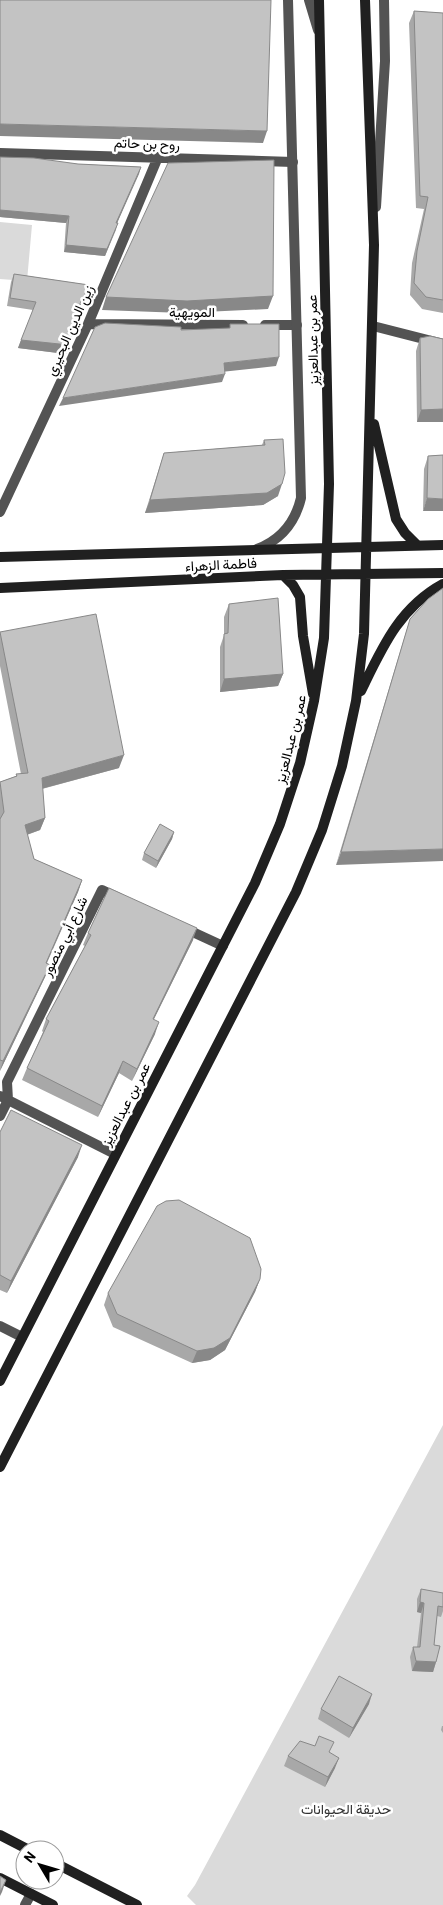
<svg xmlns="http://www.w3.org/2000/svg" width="443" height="1905" font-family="Barlow,Vazirmatn,sans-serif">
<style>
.green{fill:#dadada}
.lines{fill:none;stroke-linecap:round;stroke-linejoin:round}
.minor{stroke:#535353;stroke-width:10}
.tertiary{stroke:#535353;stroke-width:10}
.secondary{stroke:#202020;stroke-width:10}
.wall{fill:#a8a8a8}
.shaded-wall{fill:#888}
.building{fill:#c3c3c3;stroke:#888}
.labels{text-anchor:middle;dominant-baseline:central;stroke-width:5;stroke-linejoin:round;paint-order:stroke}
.street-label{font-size:14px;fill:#000;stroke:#fff}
.park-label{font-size:14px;fill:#313131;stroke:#fff}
</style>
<rect width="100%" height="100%" fill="#fff"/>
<path class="green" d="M0 222 32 225 27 281 0 279Z
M443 1425V1905H196L187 1896 195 1885Z"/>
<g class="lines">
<path class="minor" d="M0 153 293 162
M88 324 243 325
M265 325H297
M373 326 443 344
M0 512 88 324 158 157
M184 928 223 946
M0 1096 115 1154
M0 1116 8 1100 7 1082 102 890 119 898
M0 1326 22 1337
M25 1905 31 1894"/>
<path class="tertiary" d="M309 0 318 30
M376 207 385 61 384 0
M257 549C281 540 295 523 301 498L288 0"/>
<path class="secondary" d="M374 424 396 519 405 533 417 545
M0 557 443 545
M283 575 293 585 300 597 303 636 313 694
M0 588 283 575 443 573
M361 691C382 648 399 608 443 584
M0 1381 255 883 280 824 300 763 314 701 324 638 329 484 319 0
M0 1467 296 892 322 830 342 766 356 701 364 634 374 245 365 0
M0 1835 29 1850
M55 1863 137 1905
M0 1878 53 1905"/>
</g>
<path class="wall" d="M414 11 443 13V313L422 309 410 295 412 263 424 209 416 208 409 23Z
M0 157 78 164 141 167 117 223 116 230 105 256 64 252 66 223 0 217Z
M14 274 89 285 86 293 77 313 66 354 18 348 33 310 7 306 11 282Z
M420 338 443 339V422H417L416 351Z
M264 440 278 496 263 505 145 513 164 453 262 445Z
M443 455 423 511 424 469 428 456Z
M443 588 336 865 406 632 410 619Z
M229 604 283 674 278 686 220 692V647L224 635V617Z
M0 632 119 768 42 789 45 818 40 830 27 835 34 859 82 880 78 892 47 963 50 965 45 977 0 1071V782L16 776V774H21L0 666Z
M174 832 172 839 156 868 142 860 144 853Z
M88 933 193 940 154 1019 155 1034 132 1081 119 1073 98 1117 22 1080 27 1068 43 1032 42 1031 46 1019 85 946 83 945Z
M0 1132 78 1157 7 1293 0 1290Z
M260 1279 255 1292 225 1350 210 1360 192 1363 113 1327 104 1305 108 1293Z
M421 1589 443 1593V1611L441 1617 437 1616 434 1645 436 1662 433 1672 412 1671 410 1657 413 1647H417L421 1613 417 1612V1599Z
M369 1704 349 1738 318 1719 321 1709Z
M442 1726H443V1733L441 1730Z
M330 1753 335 1768 325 1787 284 1766 288 1756Z"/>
<path class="shaded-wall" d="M0 124 267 131 263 143 0 136Z
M141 167 139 174 114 230 116 223Z
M0 210 69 216 66 223 0 217Z
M118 223 105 256 64 252 66 245Z
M89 285 86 293 73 321 76 312Z
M273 296 268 309 183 313 102 310 106 297Z
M21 340 69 345 66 354 18 348Z
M279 357 276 366 221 372 224 363Z
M225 374 222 382 59 406 63 398Z
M443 409V422H417L421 410Z
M282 484 278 496 263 505 145 513 150 500Z
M427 498 443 499V511H423Z
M283 674 278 686 220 692 224 679Z
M124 755 119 768 37 790 42 778Z
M45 818 40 830 20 837 25 825Z
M174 832 172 839 156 868 158 861Z
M443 849V861L336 865 341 852Z
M82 880 78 892 41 975 46 963Z
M197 928 193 940 148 1031 153 1019Z
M50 965 45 977 0 1071 3 1061Z
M159 1022 155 1034 132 1081 137 1069Z
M123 1061 119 1073 98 1117 102 1106Z
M82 1145 78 1157 7 1293 11 1281Z
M260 1279 255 1292 225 1350 210 1360 192 1363 197 1351Z
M420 1602 424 1603 421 1613 417 1612Z
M416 1661 436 1662 433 1672 412 1671Z
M372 1694 369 1704 349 1738 353 1728Z
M339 1758 335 1768 325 1787 328 1777Z
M6 1880 2 1892 0 1896V1892Z"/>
<path class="building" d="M0 0H271L267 131 0 124Z
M414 11 443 13V300L426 297 414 283 417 251 428 197 420 196Z
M0 157 34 158 78 164 141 167 116 223H118L107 249 66 245 69 216 0 210Z
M274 160 273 296 187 301 106 297 168 163Z
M14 274 89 285 76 312 79 313 69 345 21 340 36 302 10 298Z
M105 323 181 327V330L230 328V324H279V357L224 363 225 374 63 398 95 327Z
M430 336 443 339V409L421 410 420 338Z
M283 439 285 473 282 484 267 493 150 500 164 453 265 445 264 440Z
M443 455V499L427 498 428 456Z
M443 588V849L341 852 410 619 428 599Z
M278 598 283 674 224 679V634L228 633 229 604Z
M96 614 124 755 42 778 45 818 25 825 34 859 82 880 46 963 50 965 3 1061 0 1060V819L4 812 0 782 17 776 16 774 28 773 0 632Z
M160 824 174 832 158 861 144 853Z
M109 888 197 928 153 1019 159 1022 137 1069 123 1061 102 1106 27 1068 49 1021 46 1019 91 935 88 933Z
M11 1110 82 1145 11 1281 0 1275V1132Z
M179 1200 250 1238 261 1269 260 1279 230 1338 214 1348 197 1351 117 1314 108 1293 157 1206 166 1201Z
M421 1589 443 1593V1607L438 1606 434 1645 440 1646 436 1662 416 1661 413 1647H420L424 1603 420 1602Z
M339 1676 372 1694 353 1728 321 1709Z
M319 1736 334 1742 329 1752 339 1758 328 1777 288 1756 300 1741 315 1746Z
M0 1876 6 1880 0 1892Z"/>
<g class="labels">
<g class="street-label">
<text transform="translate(147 143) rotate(2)">روح بن حاتم</text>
<text x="192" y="311">المويهية</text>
<text transform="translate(69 330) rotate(-66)">زين الدين البحيري</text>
<text transform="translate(312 340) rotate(-91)">عمر بن عبدالعزيز</text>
<text transform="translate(221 564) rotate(-3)">فاطمة الزهراء</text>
<text transform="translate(290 739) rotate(-76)">عمر بن عبدالعزيز</text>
<text transform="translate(64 936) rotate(-64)">شارع أبي منصور</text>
<text transform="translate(125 1104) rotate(-63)">عمر بن عبدالعزيز</text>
</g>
<g class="park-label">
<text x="346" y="1808">حديقة الحيوانات</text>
</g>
</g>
<g transform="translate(40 1865) rotate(308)"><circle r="24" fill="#ffffff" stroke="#999999"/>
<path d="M0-4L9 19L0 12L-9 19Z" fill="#000000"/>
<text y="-8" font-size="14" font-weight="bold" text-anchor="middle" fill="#000000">N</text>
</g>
</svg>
